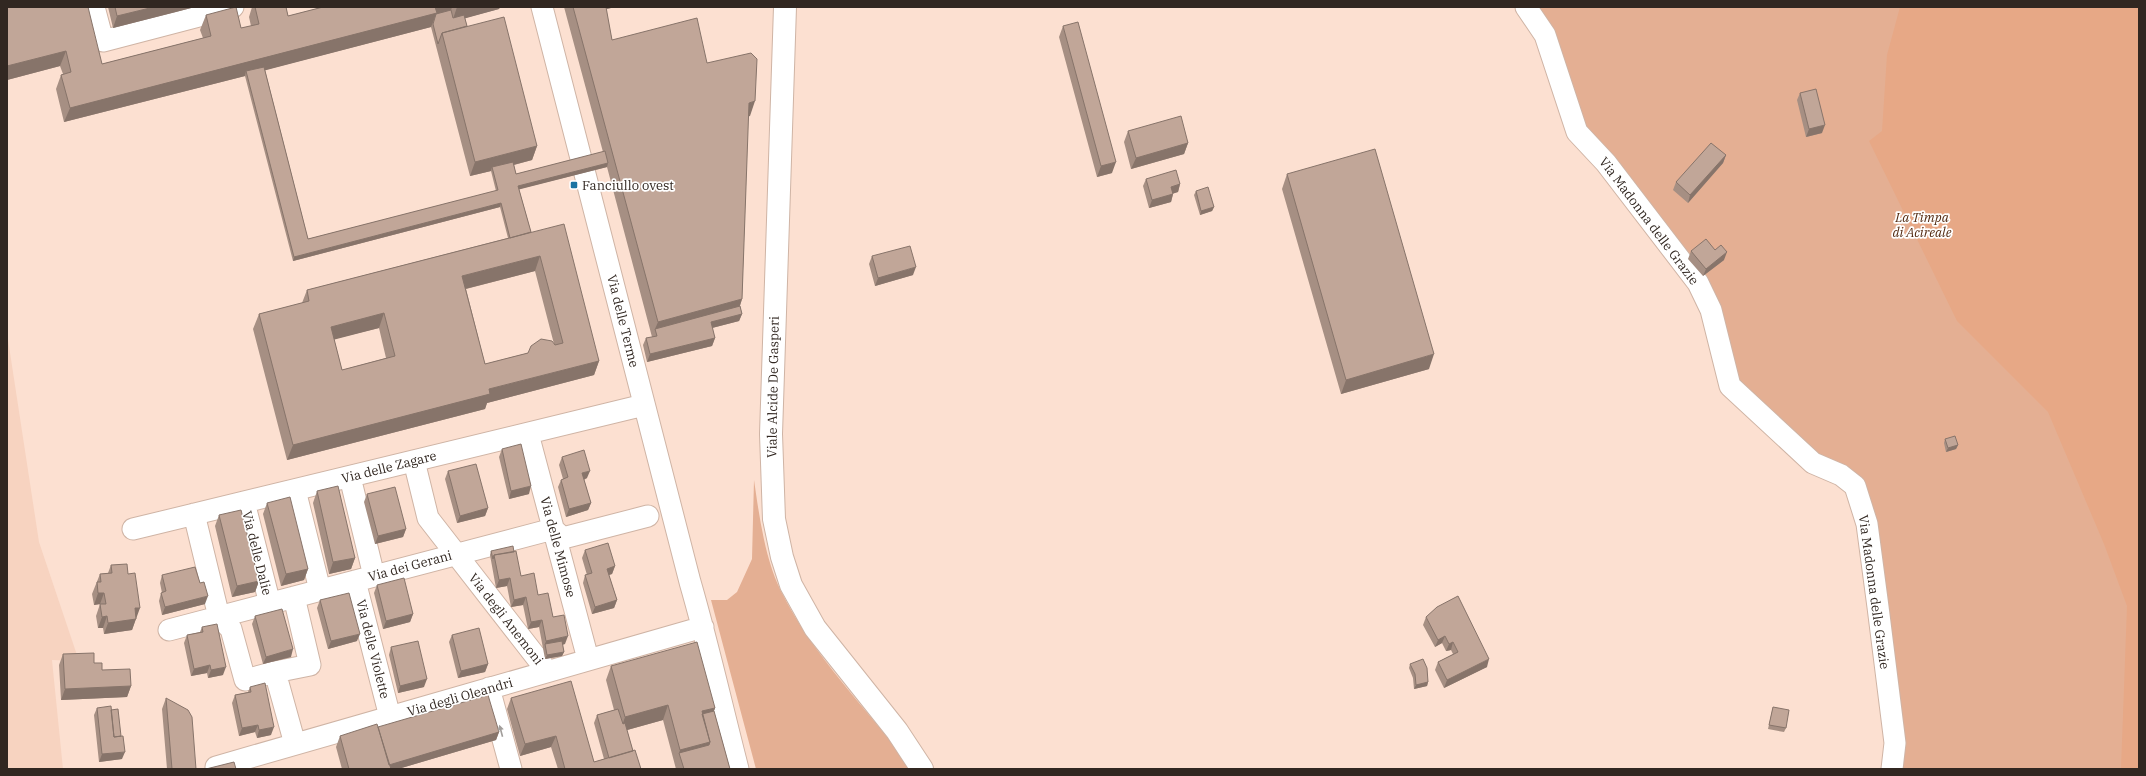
<svg xmlns="http://www.w3.org/2000/svg" width="2146" height="776" font-family="'IBM Plex Serif',serif">
<style>
.built{fill:#f7d3c0}
.green{fill:#e4af93}
.forest{fill:#e7a886}
.lines{fill:none;stroke-linecap:round;stroke-linejoin:round}
.minor-casing{stroke:#cfb4a5;stroke-width:23}
.major-casing{stroke:#cfb4a5;stroke-width:24}
.minor{stroke:#fff;stroke-width:21}
.major{stroke:#fff;stroke-width:22}
.wall{fill:#a68f83;fill-rule:evenodd}
.shaded-wall{fill:#87746a}
.building{fill:#c1a698;stroke:#87746a;fill-rule:evenodd}
.oneway{fill:#a29e9b}
.poi-dot{fill:#1a74a3;stroke:#fff;stroke-width:1.5}
.labels{text-anchor:middle;dominant-baseline:central;stroke-width:3.5;stroke-linejoin:round;paint-order:stroke}
.poi-label{font-size:13px;fill:#312721;stroke:#fff;text-anchor:start}
.park-label{font-size:13px;font-style:italic;fill:#522910;stroke:#fff}
.street-label{font-size:13px;fill:#312721;stroke:#fff}
</style>
<rect width="100%" height="100%" fill="#fce0d1"/>
<path class="built" d="M7 333 39 542 79 661 52 660 63 769H7Z"/>
<path class="green" d="M1532 7H2139V769H1900L1903 741 1846 470 1806 446 1737 381 1719 305 1582 129Z
M754 480C759 514 765 560 781 591 814 658 869 710 912 769H756L711 600H727L737 592 752 559Z"/>
<path class="forest" d="M1900 7H2139V769H2121L2127 606 2104 544 2048 412 1957 321 1869 141 1882 131 1887 55Z"/>
<g class="lines">
<defs>
<path id="minor" d="M94 7 103 41 233 7
M542 7 690 582C708 644 722 707 738 769
M1526 7 1545 35 1577 132 1606 163 1698 283 1711 310 1730 386 1813 463 1841 475 1855 486 1867 524 1878 607 1895 743 1892 769
M528 434 588 659
M414 461 428 518 547 671
M350 477 374 576
M295 490 320 590
M244 502 270 604
M194 514 219 617 231 629 245 680 275 672 295 744
M133 529 644 405
M355 581 390 717
M169 630 553 529 563 538 648 516
M275 672 310 665 294 597
M489 688 511 769
M216 767 703 627"/>
<path id="major" d="M785 7 771 434 774 519 782 557 791 585 815 628 897 731 922 769"/>
</defs>
<use href="#minor" class="minor-casing"/>
<use href="#major" class="major-casing"/>
<use href="#minor" class="minor"/>
<use href="#major" class="major"/>
</g>
<path class="wall" d="M7 7 102 64 203 38 200 30 206 15 241 28 251 26 249 17 252 7H286L288 16 323 7H500L499 9 465 18 467 26 537 146 532 160 514 165 516 174 603 152 564 7H612L611 8 606 9 612 40 707 63 750 116H748L742 299 740 306 742 314 739 321 712 328 715 338 712 346 647 362 643 345 646 338 652 337 607 167 519 189 531 232 599 361 594 375 487 403 485 409 287 460 253 329 259 314 302 303 307 290 508 238 500 207 293 261 245 76 64 122 56 89 61 75 63 74 60 66 7 80ZM431 27 470 176 491 171 496 191 308 239 265 70ZM535 271 554 344 528 353 485 364 466 289ZM379 328 386 358 342 370 334 339Z
M108 7H195L113 28Z
M1063 26 1112 173 1097 177 1059 37Z
M1800 93 1822 133 1806 137 1797 100Z
M1128 131 1188 143 1184 154 1131 169 1124 142Z
M1726 155 1723 163 1688 203 1673 190 1676 182Z
M1287 174 1429 369 1341 394 1282 189Z
M1146 179 1180 184 1178 192 1173 193V194L1171 202 1149 208 1143 186Z
M1196 191 1214 207 1212 211 1200 215 1194 195Z
M1715 250 1724 260 1703 276 1688 259 1691 251Z
M872 256 913 275 875 286 869 264Z
M1945 439 1958 445 1956 449 1946 452 1944 443Z
M502 449 529 494 509 499 499 457Z
M562 457 587 478 584 480 591 503 588 510 566 517 558 487 561 480 563 479 559 465Z
M448 471 488 508 485 516 457 523 445 479Z
M317 491 355 558 351 569 329 574 313 503Z
M367 494 406 529 403 537 375 544 364 502Z
M267 503 308 569 304 580 281 586 263 514Z
M219 515 259 581 255 592 232 597 215 526Z
M585 550 615 566 612 574 609 575 617 600 614 608 592 614 583 583 585 575H587L582 558Z
M491 551 521 576 538 595 553 617 565 644 562 645 564 652 562 656 545 659 539 627 528 629 523 605 511 607 507 586 496 588 490 555Z
M111 565 128 574 136 618 132 630 104 634 103 628H98L96 616 100 604 94 605 92 594 100 574 108 573Z
M162 575 205 604 162 615 159 601 161 593H162L160 583Z
M377 585 413 614 410 622 383 629 374 593Z
M320 600 357 641 328 649 317 608Z
M255 616 291 657 263 664 252 624Z
M1426 617 1487 667 1444 688 1435 670 1438 662 1453 654 1451 650 1446 651 1442 643 1435 647 1423 625Z
M202 627 223 675 208 678 207 673 191 676 184 643 187 635 200 632Z
M452 635 488 664 485 672 458 678 449 642Z
M391 647 424 687 398 693 389 655Z
M63 654 94 663 102 670 131 686 127 697 61 700 59 665Z
M1410 664 1428 682 1427 686 1414 689 1413 678 1409 668Z
M611 666 715 708 714 711 730 769H676L663 720 627 730 633 751 641 769H558L551 747 520 756 507 709 511 698 594 762 604 759 594 723 597 715 614 710 606 680Z
M250 687 271 735 257 738 255 732 239 736 232 703 235 695 248 692Z
M166 698 196 769H167L162 709Z
M1773 707 1786 728 1784 732 1768 729 1772 711Z
M97 708 111 710 122 759 99 762 94 715Z
M378 727 499 732 496 740 398 769H342L336 747 340 736Z"/>
<path class="shaded-wall" d="M154 7H178L176 12 113 28 117 16Z
M178 7H195L176 12Z
M433 7H452L450 14 435 17 431 27 247 75 246 71 245 76 64 122 70 108Z
M457 7H500L499 9 452 22Z
M600 7H612L611 8 598 11Z
M66 51 60 66 7 80V66Z
M755 101 750 116 743 118 749 103Z
M1825 125 1822 133 1806 137 1809 129Z
M1188 143 1184 154 1131 169 1136 158Z
M537 146 532 160 493 170 492 167 491 171 470 176 475 162Z
M1726 155 1723 163 1688 203 1690 195Z
M1116 162 1112 173 1097 177 1101 166Z
M608 163 607 167 517 190 518 186Z
M1180 184 1178 192 1169 195 1171 187Z
M1173 194 1171 202 1149 208 1152 200Z
M501 203 500 207 293 261 294 257Z
M1214 207 1212 211 1200 215 1201 211Z
M1727 252 1724 260 1703 276 1706 269Z
M540 256 535 271 457 291 462 276Z
M916 267 913 275 875 286 878 278Z
M742 299 737 314 655 329 652 336 658 322Z
M384 313 379 328 325 342 331 327Z
M742 314 739 321 708 329 711 322Z
M715 338 712 346 647 362 650 354Z
M1434 354 1429 369 1341 394 1346 380Z
M599 361 594 375 487 403 485 409 287 460 293 445 489 389Z
M1958 445 1956 449 1946 452 1948 448Z
M590 471 587 478 579 481 582 473Z
M531 486 529 494 509 499 511 491Z
M591 503 588 510 566 517 569 509Z
M488 508 485 516 457 523 460 516Z
M406 529 403 537 375 544 378 536Z
M355 558 351 569 329 574 333 562Z
M615 566 612 574 605 576 607 569Z
M308 569 304 580 281 586 286 574Z
M510 578 507 586 496 588 499 580Z
M259 581 255 592 232 597 237 586Z
M98 593H104L100 604 94 605Z
M208 596 205 604 162 615 165 607Z
M526 597 523 605 511 607 514 600Z
M617 600 614 608 592 614 595 607Z
M135 608H140L132 630 104 634 108 623Z
M413 614 410 622 383 629 386 621Z
M107 616 103 628H98L102 617Z
M542 620 539 627 528 629 531 622Z
M360 634 357 641 328 649 331 641Z
M568 636 565 644 545 648V644L546 641Z
M1445 636 1442 643 1435 647 1438 640Z
M1453 642 1451 650 1446 651 1449 644Z
M293 649 291 657 263 664 266 657Z
M564 652 562 656 545 659 547 655Z
M1489 659 1487 667 1444 688 1447 680Z
M488 664 485 672 458 678 461 671Z
M210 665 207 673 191 676 194 669Z
M226 667 223 675 208 678 211 670Z
M427 679 424 687 398 693 400 686Z
M1428 682 1427 686 1414 689 1416 685Z
M131 686 127 697 61 700 65 689Z
M668 705 663 720 620 732 625 717Z
M715 708 710 722 703 724 702 711Z
M258 725 255 732 239 736 242 728Z
M274 727 271 735 257 738 259 730Z
M499 732 496 740 398 769H386L387 765Z
M556 736 551 747 520 756 525 744Z
M710 742 705 756 679 753 680 750Z
M125 752 122 759 99 762 102 754Z"/>
<path class="building" d="M7 7H88L102 64 211 36 206 15 236 7 241 28 259 24 255 7H286L288 16 323 7H435L437 13 70 108 61 75 71 72 66 51 7 66Z
M115 7H154L117 16Z
M573 7H606L612 40 697 18 707 63 751 53 757 59 755 101 749 103 742 299 658 322Z
M451 10 453 18 464 15 467 26 442 33 438 44 433 24 436 14Z
M504 17 537 146 475 162 442 33Z
M1078 22 1116 162 1101 166 1063 26Z
M264 67 308 239 498 190 492 167 513 162 516 174 605 151 608 163 518 186 531 232 510 238 501 203 294 257 246 71Z
M1816 89 1825 125 1809 129 1800 93Z
M1181 116 1188 143 1136 158 1128 131Z
M1711 143 1726 155 1690 195 1676 182Z
M1375 149 1434 354 1346 380 1287 174Z
M1176 170 1180 184 1171 187 1173 194 1152 200 1146 179Z
M1208 187 1214 207 1201 211 1196 191Z
M564 224 599 361 489 389 490 394 293 445 259 314 309 301 307 290ZM540 256 563 343 555 345 552 341 541 339 531 346 528 353 485 364 462 276ZM384 313 395 356 342 370 331 327Z
M1706 239 1715 250 1721 245 1727 252 1706 269 1691 251Z
M910 246 916 267 878 278 872 256Z
M740 306 742 314 711 322 715 338 650 354 646 338 657 336 655 329Z
M1955 436 1958 445 1948 448 1945 439Z
M521 444 531 486 511 491 502 449Z
M584 450 590 471 582 473 591 503 569 509 561 480 568 477 562 457Z
M476 464 488 508 460 516 448 471Z
M338 486 355 558 333 562 317 491Z
M395 487 406 529 378 536 367 494Z
M290 497 308 569 286 574 267 503Z
M241 510 259 581 237 586 219 515Z
M608 543 615 566 607 569 617 600 595 607 585 575 592 573 585 550Z
M513 546 514 552 494 555 493 559 491 551Z
M516 551 521 576 534 573 538 595 548 593 553 617 564 615 568 636 546 641 542 620 531 622 526 597 514 600 510 578 499 580 494 555Z
M127 564 128 574 135 573 140 608H135L136 619 108 623 107 616 102 617 100 604H106L104 593H98L97 582H101L100 574 112 573 111 565Z
M195 567 200 583 204 582 208 596 165 607 161 593 166 591 162 575Z
M404 578 413 614 386 621 377 585Z
M349 593 360 634 331 641 320 600Z
M1458 596 1489 659 1447 680 1438 662 1458 652 1453 642 1449 644 1445 636 1438 640 1426 617 1437 607Z
M282 609 293 649 266 657 255 616Z
M217 624 226 667 211 670 210 665 194 669 187 635 203 632 202 627Z
M479 628 488 664 461 671 452 635Z
M418 641 427 679 400 686 391 647Z
M562 641 564 652 547 655 545 644Z
M697 642 715 708 702 711 710 742 680 750 668 705 625 717 611 666Z
M94 653V663H102V670L130 669 131 686 65 689 63 654Z
M1423 659 1427 668 1428 682 1416 685 1415 674 1410 664Z
M571 681 594 762 635 750 641 769H565L556 736 525 744 511 698Z
M265 683 274 727 259 730 258 725 242 728 235 695 251 692 250 687Z
M488 695 499 732 389 765 378 727Z
M166 698 188 710 192 717 196 769H172Z
M111 706 114 737 123 736 125 752 102 754 97 708Z
M1773 707 1789 710 1786 728 1769 725Z
M118 709 121 736 114 737 111 710Z
M618 709 623 724 625 723 633 751 609 758 597 715Z
M714 711 730 769H684L679 753 709 745 710 742 702 714Z
M377 724 391 769H349L340 736Z
M234 762 236 769H206Z"/>
<defs><path id="oneway-solid" d="M-6-.8H1V-3.2L6.5 0L1 3.2V.8H-6Z"/></defs>
<use class="oneway" href="#oneway-solid" transform="translate(501 731) rotate(-105)"/>
<rect class="poi-dot" x="570" y="181" width="8" height="8" rx="2"/>
<g class="labels">
<g class="poi-label">
<text x="582" y="185">Fanciullo ovest</text>
</g>
<g class="park-label">
<text x="1922" y="217">La Timpa<tspan x="1922" dy="15">di Acireale</tspan></text>
</g>
<g class="street-label">
<text transform="translate(1649 221) rotate(53)">Via Madonna delle Grazie</text>
<text transform="translate(623 321) rotate(76)">Via delle Terme</text>
<text transform="translate(773 387) rotate(-89)">Viale Alcide De Gasperi</text>
<text transform="translate(389 467) rotate(-14)">Via delle Zagare</text>
<text transform="translate(558 547) rotate(75)">Via delle Mimose</text>
<text transform="translate(257 553) rotate(76)">Via delle Dalie</text>
<text transform="translate(410 566) rotate(-15)">Via dei Gerani</text>
<text transform="translate(1874 592) rotate(82)">Via Madonna delle Grazie</text>
<text transform="translate(506 619) rotate(52)">Via degli Anemoni</text>
<text transform="translate(373 649) rotate(76)">Via delle Violette</text>
<text transform="translate(460 697) rotate(-16)">Via degli Oleandri</text>
</g>
</g>
<rect width="2146" height="776" fill="none" stroke="#312721" stroke-width="16"/>
</svg>
